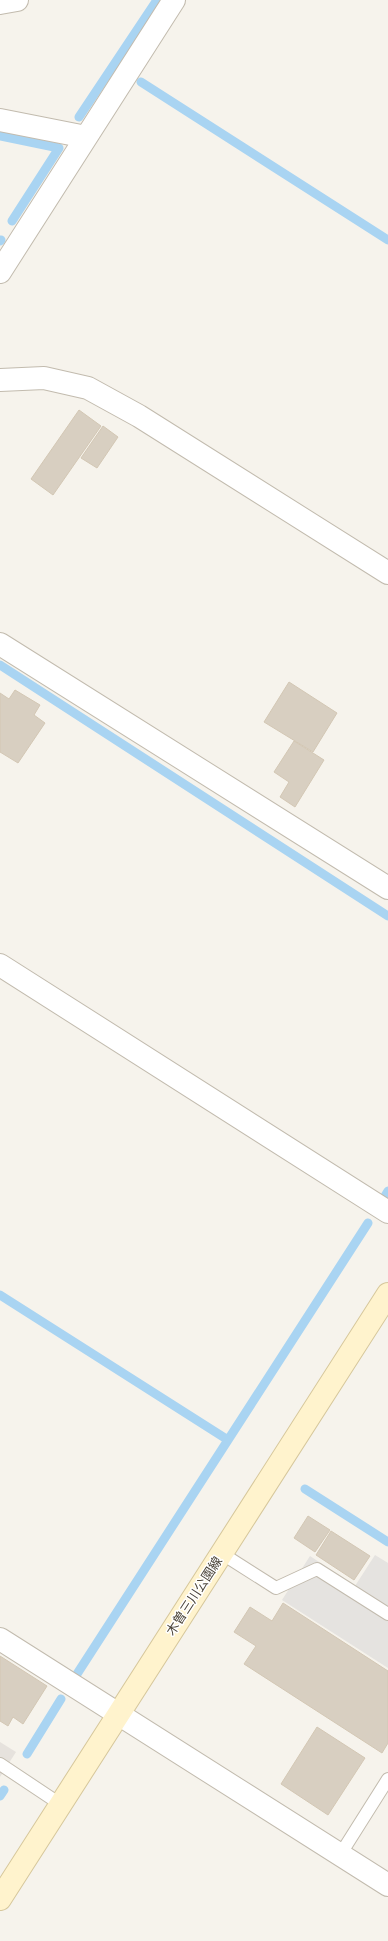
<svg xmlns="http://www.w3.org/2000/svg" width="388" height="1941" font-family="'DM Sans','Noto Sans JP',sans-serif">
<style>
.industrial{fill:#e6e2dd}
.parking{fill:#e5e3e0}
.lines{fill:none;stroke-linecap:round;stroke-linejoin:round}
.stream{stroke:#a9d4f2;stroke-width:9}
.building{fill:#d8cfc1;stroke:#d3c7b4}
.service-casing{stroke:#c2bbae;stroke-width:14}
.minor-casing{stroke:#c2bbae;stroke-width:24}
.tertiary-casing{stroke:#c2bbae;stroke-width:24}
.secondary-casing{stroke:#d6c79b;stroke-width:24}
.service{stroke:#fff;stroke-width:12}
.minor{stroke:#fff;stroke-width:22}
.tertiary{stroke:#fff;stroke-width:22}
.secondary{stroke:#fff3cd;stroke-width:22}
.labels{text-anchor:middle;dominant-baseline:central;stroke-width:3;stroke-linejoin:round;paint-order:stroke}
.street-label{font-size:13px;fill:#4b4439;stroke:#fff}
</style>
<rect width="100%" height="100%" fill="#f6f3ec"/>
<path class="industrial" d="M0 1742 16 1752 0 1777Z"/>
<path class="parking" d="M375 1555 388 1563V1668L282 1600 310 1556 355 1586Z"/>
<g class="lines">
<path class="stream" d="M141 82 388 240
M79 117 157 0
M0 136 59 148 12 221
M0 241 1 240
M0 665 388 916
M385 1196 388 1191
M0 1295 228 1440
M305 1489 388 1542
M77 1674 368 1223
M27 1754 61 1699
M0 1796 4 1790"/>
</g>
<path class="building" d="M79 410 101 426 53 495 31 479Z
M103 426 118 437 97 468 81 458Z
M289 682 337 713 313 752 264 722Z
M15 690 40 705 34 715 45 723 18 763 0 752V693L9 699Z
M294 741 324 760 295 807 280 797 289 782 274 772Z
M308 1516 330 1530 315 1552 294 1538Z
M331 1531 370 1556 354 1580 316 1555Z
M283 1603 388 1671V1743L382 1753 244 1664 256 1646 234 1632 250 1607 272 1621Z
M0 1656 47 1686 23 1724 13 1717 8 1726 0 1721Z
M317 1727 365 1758 328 1815 281 1784Z"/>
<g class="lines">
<defs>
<path id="service" d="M221 1553 276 1588 317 1569 388 1614
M0 1764 60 1804
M340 1855 388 1779"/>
<path id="minor" d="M0 3 17 0
M0 120 86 137
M0 272 174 0
M0 644 388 888
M0 965 388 1212
M0 1639 388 1885"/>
<path id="tertiary" d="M0 380 44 378 88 388 139 416 388 573"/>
<path id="secondary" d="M0 1899 388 1294"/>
</defs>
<use href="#service" class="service-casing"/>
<use href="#minor" class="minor-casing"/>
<use href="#tertiary" class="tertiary-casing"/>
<use href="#secondary" class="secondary-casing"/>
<use href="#service" class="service"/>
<use href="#minor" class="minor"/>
<use href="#tertiary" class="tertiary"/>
<use href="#secondary" class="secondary"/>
</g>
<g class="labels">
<g class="street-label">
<text transform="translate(194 1596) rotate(-57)">木曽三川公園線</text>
</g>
</g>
</svg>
